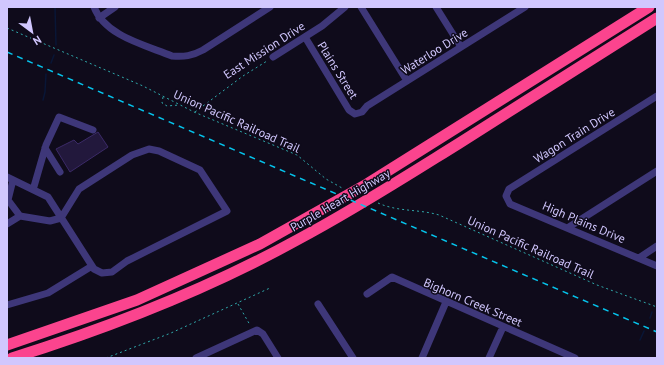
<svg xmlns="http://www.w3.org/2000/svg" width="664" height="365" font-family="'PT Sans',sans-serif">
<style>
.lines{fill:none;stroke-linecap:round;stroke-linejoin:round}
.stream{stroke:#091636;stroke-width:1.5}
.building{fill:#22183c;stroke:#3b2a67}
.path{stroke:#2fa8aa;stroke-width:1;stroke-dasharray:2 3;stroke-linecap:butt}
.minor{stroke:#3e3779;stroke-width:7}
.highway{stroke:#fb448e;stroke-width:11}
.rail{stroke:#05c3eb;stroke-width:1.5;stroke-dasharray:6 5;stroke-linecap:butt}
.labels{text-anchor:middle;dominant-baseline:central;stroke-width:3;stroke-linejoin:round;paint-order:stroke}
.street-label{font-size:12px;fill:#d1c7fe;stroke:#0f0b1b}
</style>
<rect width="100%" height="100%" fill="#0f0b1b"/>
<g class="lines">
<path class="stream" d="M55 7 56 45
M51 63 54 55
M43 100 45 92 46 74
M650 318 652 312
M640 340 644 331"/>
</g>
<path class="building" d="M98 132 108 147 70 172 56 149 74 140 78 144Z"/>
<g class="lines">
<path class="path" d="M7 28 143 86 194 112 297 155 326 179 342 188
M163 97 162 103 167 106 179 105
M195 112 243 76 267 61
M378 203C398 212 419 209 439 215L597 285 657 307
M238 304 250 325
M106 358 171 333 270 288"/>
<path class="minor" d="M94 7C105 36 145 45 172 56 184 57 192 56 203 50L270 7
M361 7 407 81
M436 7 461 47
M99 18 115 7
M305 37 349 110 355 114 362 112 367 106 525 7
M273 57 322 26 345 7
M657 96 509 189 506 196 510 204 657 266
M45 148 60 172
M7 177 48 197 94 269 102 273 112 272 127 261 227 211 200 170 159 151 149 149 132 155 79 189 61 218 50 221 20 216 8 200 13 180
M33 190 46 145 59 117 93 130
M7 224 20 216
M569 227 657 171
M639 258 657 246
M367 294 392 277 575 358
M318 304 353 358
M7 305 48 293 92 266
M196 358 257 330 263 334 278 358
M422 358 446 302
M489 358 503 327"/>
<path class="highway" d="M7 345 137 300 260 244 367 184 649 7
M12 358C111 327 206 290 297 240 352 211 405 177 458 144 524 102 591 60 657 18"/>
<path class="rail" d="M7 52 657 332"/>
</g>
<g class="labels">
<g class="street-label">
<text transform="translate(264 50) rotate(-33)">East Mission Drive</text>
<text transform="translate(434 51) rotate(-32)">Waterloo Drive</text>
<text transform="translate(338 70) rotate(58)">Plains Street</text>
<text transform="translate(237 121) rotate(24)">Union Pacific Railroad Trail</text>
<text transform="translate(574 135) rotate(-32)">Wagon Train Drive</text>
<text transform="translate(340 200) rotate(-30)">Purple Heart Highway</text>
<text transform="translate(584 222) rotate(23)">High Plains Drive</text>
<text transform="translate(531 247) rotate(24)">Union Pacific Railroad Trail</text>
<text transform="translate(473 302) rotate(23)">Bighorn Creek Street</text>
</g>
</g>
<rect width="664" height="365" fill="none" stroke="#d1c7fe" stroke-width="16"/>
<g transform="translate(32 32) rotate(148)" stroke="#0f0b1b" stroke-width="3" paint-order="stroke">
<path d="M0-3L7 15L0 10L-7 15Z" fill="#d1c7fe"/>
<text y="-6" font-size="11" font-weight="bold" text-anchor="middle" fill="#d1c7fe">N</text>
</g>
</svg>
